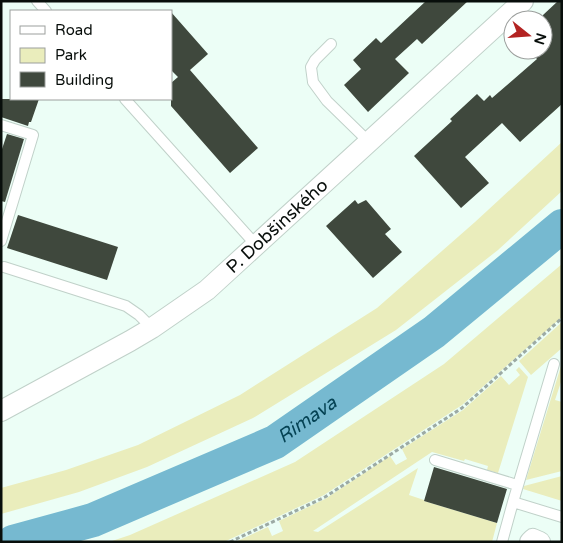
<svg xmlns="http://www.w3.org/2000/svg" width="563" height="543" font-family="'Varela Round',sans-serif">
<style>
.green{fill:#eaedbc}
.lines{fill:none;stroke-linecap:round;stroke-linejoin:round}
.river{stroke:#76b9d0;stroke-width:34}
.building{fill:#3f483d}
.lane-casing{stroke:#c0d1c9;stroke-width:12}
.street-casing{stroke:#c0d1c9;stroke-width:22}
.path{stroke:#9caaa4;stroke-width:3;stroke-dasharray:4 2.5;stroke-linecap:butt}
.lane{stroke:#fff;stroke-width:10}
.street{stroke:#fff;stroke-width:20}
.labels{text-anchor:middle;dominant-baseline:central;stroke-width:5;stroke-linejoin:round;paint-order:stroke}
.street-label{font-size:18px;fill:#080e0b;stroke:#fff}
.water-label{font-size:19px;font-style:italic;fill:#054354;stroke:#fff}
</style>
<rect width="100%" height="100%" fill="#ecfef6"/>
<path class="green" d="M562 142V191L498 250 396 330 253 418 147 467 79 492 1 514V488L66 470 138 445 240 395 377 308 475 222Z
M562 264V317L462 405 324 495 224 542H109L130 535 295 462 444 364Z
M562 322V348L531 375 519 361Z
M561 366 562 379 555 400 562 402V471L526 480Z
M519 367 528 377 498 473 487 470 488 466 465 459 464 461 432 452 313 531 318 532 418 468 409 495 424 500V501L497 523 492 542H235L268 527 272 536 283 531 279 521 325 499 390 456 396 465 407 459 402 449 463 410 501 376 509 385 520 375 516 370Z
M562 476V501L523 489 524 486Z"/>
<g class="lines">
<path class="river" id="s1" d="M13 542 93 520 275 442 434 332 562 226"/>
</g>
<path class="building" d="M426 1H468L422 44 417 39 395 59 409 73 368 112 344 85 361 69 353 60 376 38 381 43Z
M558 1H562V104L520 142 502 123 465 157 489 183 461 208 414 156 452 121 450 119 477 94 484 101 490 95 492 98 537 59 529 50H543V15Z
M171 12 208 54 190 70 258 148 230 173 171 106V83L178 77 171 70Z
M1 99H39L31 122H29L28 126 1 117Z
M7 134 24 139 5 202 1 201V152Z
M355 200 358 204 366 200 391 229 385 234 402 252 373 278 326 226Z
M18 215 118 247 107 280 7 248Z
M434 467 507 489 497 523 424 501Z"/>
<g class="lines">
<defs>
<path id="lane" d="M37 1 46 11
M331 44 315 60 311 67 313 82 327 101 369 142
M125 99 256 245
M1 125 33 135 1 241
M4 267 126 306 139 315 152 328
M435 460 517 485
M513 502 554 364
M502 542 513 502 562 517"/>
<g id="street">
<path id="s2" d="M1 411 130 341 152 328 207 290 523 1"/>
<path d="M530 542 533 539 540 542"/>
</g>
</defs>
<use href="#lane" class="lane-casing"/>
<use href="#street" class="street-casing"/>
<path class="path" d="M230 542 325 497 462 408 562 318"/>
<use href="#lane" class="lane"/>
<use href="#street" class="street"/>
</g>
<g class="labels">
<g class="street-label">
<text stroke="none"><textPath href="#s2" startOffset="334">P. Dobšinského</textPath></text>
</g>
<g class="water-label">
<text stroke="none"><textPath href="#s1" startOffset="320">Rimava</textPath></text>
</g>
</g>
<rect width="563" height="543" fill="none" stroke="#080e0b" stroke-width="5"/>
<rect x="10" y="10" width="162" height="90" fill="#ffffff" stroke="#9c9f9d"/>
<rect x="20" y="26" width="25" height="8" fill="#ffffff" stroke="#9c9f9d"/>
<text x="55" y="35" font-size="15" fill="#080e0b">Road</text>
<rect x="20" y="48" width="25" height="15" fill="#eaedbc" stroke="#9c9f9d"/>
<text x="55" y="60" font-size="15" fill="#080e0b">Park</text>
<rect x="20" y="72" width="25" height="15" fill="#3f483d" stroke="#9c9f9d"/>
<text x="55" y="85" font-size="15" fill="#080e0b">Building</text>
<g transform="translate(528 35) rotate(107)"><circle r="24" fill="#ffffff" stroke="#9c9f9d"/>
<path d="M0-4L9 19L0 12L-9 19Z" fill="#b32322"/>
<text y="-8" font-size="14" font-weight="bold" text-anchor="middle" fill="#080e0b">N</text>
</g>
</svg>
